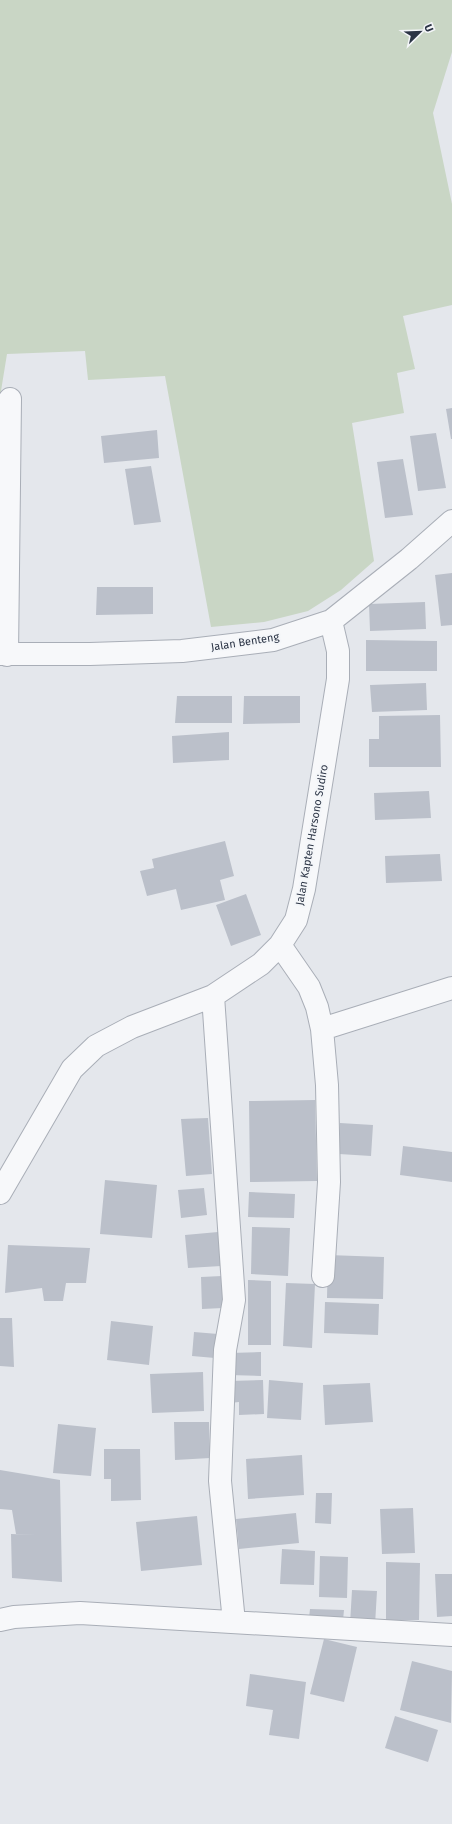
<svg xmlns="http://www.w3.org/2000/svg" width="452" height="1824" font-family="'Fira Sans',sans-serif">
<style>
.green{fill:#c9d6c5}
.building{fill:#bbc0ca}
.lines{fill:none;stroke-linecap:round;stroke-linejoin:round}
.street-casing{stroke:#a9aeb7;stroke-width:24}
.street{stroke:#f7f8fa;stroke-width:22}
.labels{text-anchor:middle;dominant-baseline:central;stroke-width:4;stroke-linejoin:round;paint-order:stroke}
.street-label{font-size:11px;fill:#2b3445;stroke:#f4f6f9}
</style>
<rect width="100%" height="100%" fill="#e4e7ec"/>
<path class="green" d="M0 0H452V52L433 113 452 204V305L403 316 415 369 397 373 404 413 352 423 374 561 341 590 308 611 264 622 211 627 165 376 88 380 85 351 7 354 0 397Z"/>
<path class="building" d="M452 408V439H451L446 409Z
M157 430 159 458 104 463 101 436Z
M436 433 446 488 418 491 410 436Z
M403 459 413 515 385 518 377 462Z
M151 466 161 522 134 525 125 469Z
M452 573V625L441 626 435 575Z
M97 587H153V614L96 615Z
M425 602 426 629 370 631 369 604Z
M366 640 437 641V671H366Z
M426 683 427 710 372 712 370 685Z
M177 696H232V723H175Z
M244 696H300V723L243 724Z
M440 715 441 767H369V739H379V716Z
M229 732V760L173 763 172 736Z
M429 791 431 818 375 820 374 793Z
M225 841 234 876 220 880 225 900 181 910 176 889 147 896 140 871 154 868 152 859Z
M440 854 442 881 386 883 385 856Z
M246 894 261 935 231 946 216 905Z
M315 1100 317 1181 250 1182 249 1101Z
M208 1118 212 1174 186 1176 181 1119Z
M340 1123 373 1125 371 1156 339 1154Z
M403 1146 452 1152V1182L400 1175Z
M105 1180 157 1185 152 1238 100 1234Z
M204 1188 207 1215 181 1218 178 1190Z
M249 1192 295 1194 294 1218 248 1217Z
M252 1227 290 1228 288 1276 251 1274Z
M218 1232 221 1266 188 1268 185 1235Z
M8 1245 90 1248 86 1283H66L63 1301H44L42 1288 5 1293Z
M328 1255 384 1257 383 1299 327 1298Z
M222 1276 223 1308 202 1309 201 1277Z
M248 1280 271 1281V1345H248Z
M286 1283 315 1284 312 1348 283 1346Z
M325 1302 379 1304 378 1335 324 1333Z
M0 1318H12L14 1367 0 1366Z
M111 1321 153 1326 149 1365 107 1360Z
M194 1332 218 1334 215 1358 192 1356Z
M261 1352V1376L229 1375 230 1353Z
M203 1372 204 1411 152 1413 150 1374Z
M263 1380 264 1414 239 1415V1402L230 1403 229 1381Z
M269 1380 303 1383 301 1420 267 1418Z
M370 1383 373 1422 325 1425 323 1385Z
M174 1422H209L210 1458 175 1460Z
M58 1424 96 1428 91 1476 53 1473Z
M104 1449H140L141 1500 111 1501V1479H104Z
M302 1455 304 1495 248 1499 246 1459Z
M0 1470 60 1480 62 1582 12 1578 11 1534 38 1535 16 1534 12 1510 0 1509Z
M316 1493H332L331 1524 315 1523Z
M413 1508 415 1553 382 1554 380 1509Z
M296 1513 299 1543 239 1549 236 1519Z
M197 1516 202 1565 141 1571 136 1522Z
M282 1549 315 1551 314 1585 280 1584Z
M320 1556 348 1557 347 1598 319 1597Z
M386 1562 420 1563 419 1620H386Z
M435 1574H452V1616L437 1617Z
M352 1590 377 1591 375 1625 350 1624Z
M310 1609 344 1610 343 1620 309 1618Z
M324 1639 357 1647 344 1702 310 1694Z
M412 1661 452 1671 451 1723 400 1710Z
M250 1674 306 1682 299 1739 269 1735 273 1710 246 1706Z
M395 1716 438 1730 428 1762 385 1748Z"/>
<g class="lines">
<defs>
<path id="street" d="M0 654H90L182 651 273 640 331 621 409 559 452 521
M7 655 10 399
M280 945 309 987 317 1007 322 1029 327 1085 329 1182 323 1276
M213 996 234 1300 225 1350 220 1481 234 1622
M322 1029 452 988
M0 1193 72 1069 96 1046 132 1027 213 996 261 964 280 945 296 920 304 889 338 679V651L331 621
M0 1620 14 1617 80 1613 452 1635"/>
</defs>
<use href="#street" class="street-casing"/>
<use href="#street" class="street"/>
</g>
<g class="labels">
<g class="street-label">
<text transform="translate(245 642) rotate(-9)">Jalan Benteng</text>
<text transform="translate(312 835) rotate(-80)">Jalan Kapten Harsono Sudiro</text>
</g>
</g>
<g transform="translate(420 32) rotate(67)" stroke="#f4f6f9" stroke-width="3" paint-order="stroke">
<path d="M0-3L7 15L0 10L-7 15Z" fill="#2b3445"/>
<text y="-6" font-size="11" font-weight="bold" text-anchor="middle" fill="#2b3445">U</text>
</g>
</svg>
